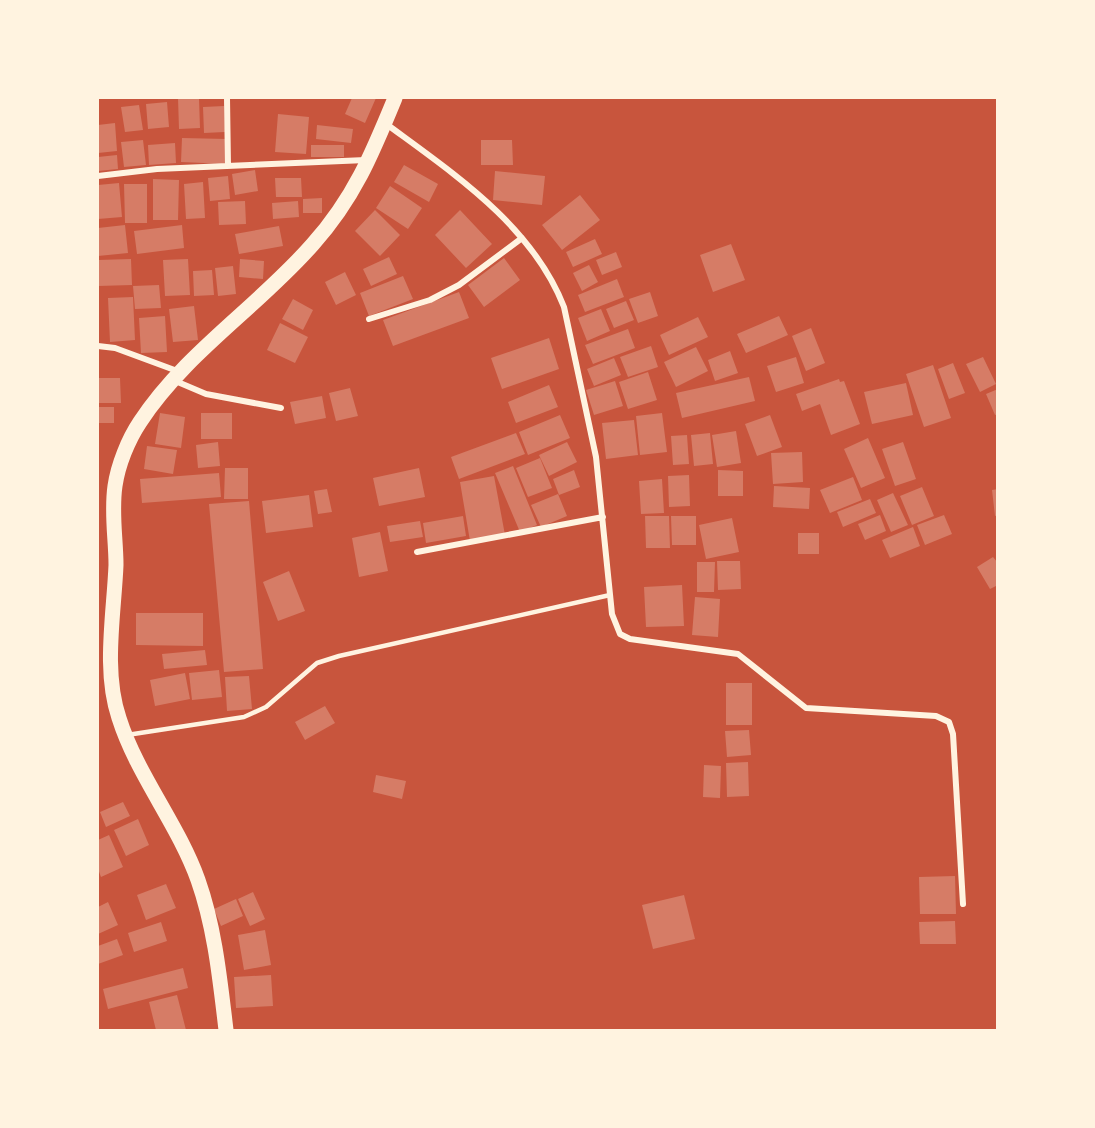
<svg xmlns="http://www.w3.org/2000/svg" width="1095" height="1128" font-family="'Work Sans',sans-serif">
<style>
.building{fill:#d67c66}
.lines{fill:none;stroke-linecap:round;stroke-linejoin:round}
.service{stroke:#fff3e0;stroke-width:4.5}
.minor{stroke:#fff3e0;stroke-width:6}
.primary{stroke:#fff3e0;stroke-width:15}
</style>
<rect width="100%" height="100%" fill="#c8553d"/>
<path class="building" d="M178 98H199L200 128 179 129Z
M352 98H376L365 123 345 114Z
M167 102 169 127 148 129 146 104Z
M139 105 143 130 125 132 121 107Z
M224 106 225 132 204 133 203 107Z
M278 114 309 117 306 154 275 152Z
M115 123 117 151 98 153V125Z
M317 125 353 129 351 143 316 139Z
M182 138 227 139 226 164 181 162Z
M143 140 146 165 124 167 121 142Z
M481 140H512L513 165H481Z
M175 143 176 163 149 165 148 145Z
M311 145H344V157H311Z
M117 155 118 169 98 171V157Z
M404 165 438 184 429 202 394 182Z
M255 170 258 191 235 195 232 174Z
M495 171 545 176 542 205 493 200Z
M228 176 230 199 210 201 208 178Z
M275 178H301L302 197H276Z
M153 179 179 180 178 220H153Z
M203 182 205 218 186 219 184 184Z
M119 183 122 217 98 219V185Z
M124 184H147V223H125Z
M390 186 422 208 408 229 376 208Z
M580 195 600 220 562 250 542 225Z
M322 198V213H303V199Z
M245 201 246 224 219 225 218 202Z
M298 201 299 217 273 219 272 203Z
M375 210 400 235 380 256 355 231Z
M460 210 492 244 466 268 435 235Z
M125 225 128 253 98 256V228Z
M182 225 184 248 137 254 134 231Z
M279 226 283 246 239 254 235 234Z
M595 239 602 254 573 267 566 252Z
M731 244 745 280 713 292 700 255Z
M616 252 622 267 602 275 596 260Z
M389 257 397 274 371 286 363 269Z
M504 258 520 280 484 307 468 285Z
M131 259 132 285 98 286V260Z
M188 259 190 295 165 296 163 260Z
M240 259 264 261 263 279 239 277Z
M589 265 598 282 582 291 573 273Z
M233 266 236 294 218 296 215 268Z
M212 270 214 295 194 296 193 271Z
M345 272 356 295 336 305 325 282Z
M403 276 413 299 369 316 360 293Z
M617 279 624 297 585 312 578 295Z
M159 285 161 308 135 309 133 286Z
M459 292 469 318 393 346 383 320Z
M650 292 658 316 638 323 629 299Z
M133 297 135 340 110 342 108 298Z
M293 299 313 310 303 330 282 319Z
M626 301 634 320 614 328 606 309Z
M194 306 198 340 173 342 169 309Z
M601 309 610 331 587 341 578 318Z
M165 316 167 352 141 353 139 318Z
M779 316 788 335 746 353 737 334Z
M698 317 708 337 669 355 660 335Z
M280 323 308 337 295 363 267 350Z
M811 328 825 363 806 371 792 336Z
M628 329 635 348 593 364 585 345Z
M549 338 559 369 502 389 491 358Z
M651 346 658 367 628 377 620 357Z
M696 347 708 371 676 387 664 362Z
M730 351 738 373 715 381 708 360Z
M796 357 804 383 776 392 767 366Z
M983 357 996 384 980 392 966 364Z
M614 358 621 375 594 386 587 369Z
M953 363 965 393 949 399 938 369Z
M933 365 951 418 924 427 906 374Z
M648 372 657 400 628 409 619 382Z
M749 377 755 401 682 418 676 393Z
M98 378H120L121 403H98Z
M839 379 840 382 844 381 860 424 831 435 820 404 802 411 796 394Z
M615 381 623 406 594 415 586 390Z
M906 383 913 415 872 424 864 392Z
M549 385 558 407 516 423 508 402Z
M350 388 358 416 336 421 329 393Z
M998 389V414L995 415 986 394Z
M322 396 326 418 295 424 290 402Z
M98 407H114V423H98Z
M160 413 185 417 181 448 155 444Z
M201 413H232V439H201Z
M662 413 667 452 640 455 636 416Z
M560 415 570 438 528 455 519 432Z
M770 415 782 447 757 456 745 424Z
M634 420 638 455 606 459 602 423Z
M736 431 741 463 717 467 712 435Z
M516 433 525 454 459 479 451 457Z
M710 433 713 464 694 466 691 435Z
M687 435 689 464 673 465 671 436Z
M868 438 885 478 861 488 844 449Z
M218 442 220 466 198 468 196 445Z
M567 442 577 462 549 476 539 455Z
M903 442 916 479 895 486 882 449Z
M147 446 177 450 173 474 144 469Z
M802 452 803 482 773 484 771 453Z
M540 458 552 488 528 497 516 468Z
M513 466 537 525 520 532 495 473Z
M225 468H248V499H224Z
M419 468 425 497 379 506 373 478Z
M574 470 580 487 559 495 553 479Z
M718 470 743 471V496H718Z
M219 473 221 497 142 503 140 479Z
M689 475 690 506 669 507 668 476Z
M494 476 505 535 470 541 460 482Z
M853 477 862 500 830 513 820 490Z
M662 479 664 513 641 514 639 481Z
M774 486 810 488 809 509 773 507Z
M922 487 934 516 912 525 900 496Z
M327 489 332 512 318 514 314 491Z
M998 489V515L995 516 992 490Z
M893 493 908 525 891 532 877 500Z
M558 494 567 516 541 527 531 505Z
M309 495 313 527 266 533 262 501Z
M870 499 876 513 843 527 837 512Z
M249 501 263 669 224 672 209 504Z
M880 515 886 531 865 540 858 524Z
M944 515 952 534 925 545 917 525Z
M463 516 466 536 426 543 423 523Z
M645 516H669L670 548H646Z
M671 516H696V545H672Z
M732 518 739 552 706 559 699 525Z
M420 521 423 537 390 542 387 526Z
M913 527 920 546 890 558 882 540Z
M380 532 388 571 359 577 352 538Z
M798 533H819V554H798Z
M993 557 998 563V585L990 589 977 567Z
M717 561H740L741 589 718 590Z
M697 562H715L714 592H697Z
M289 571 305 611 278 621 263 582Z
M682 585 684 626 646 627 644 587Z
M695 597 720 599 718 637 692 635Z
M136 613H203V646L136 645Z
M205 650 207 665 164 669 162 654Z
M219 670 222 697 192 700 189 673Z
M185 673 190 699 155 706 150 680Z
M249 676 252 709 227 711 225 677Z
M726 683H752V725H726Z
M325 706 335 723 305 740 295 722Z
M749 730 751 755 727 757 725 731Z
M748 762 749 796 727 797 726 763Z
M704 765 721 766 720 798 703 797Z
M376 775 406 781 402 799 373 792Z
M123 802 130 816 106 827 100 812Z
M138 819 149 845 126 856 114 830Z
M109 835 123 867 101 877 98 869V840Z
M955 876 956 914H920L919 877Z
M166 884 176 908 146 920 137 895Z
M253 892 265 919 250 926 238 899Z
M684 895 695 939 653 949 642 905Z
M236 899 243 916 221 926 214 909Z
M108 902 118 925 98 934V907Z
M955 921 956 944H920L919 922Z
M161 922 167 941 134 952 128 933Z
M265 930 271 965 244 970 238 935Z
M117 939 123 955 98 964V946Z
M183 968 188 988 108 1009 103 989Z
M271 975 273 1006 236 1008 234 977Z
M177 995 186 1030H156L149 1002Z"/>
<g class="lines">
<path class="service" d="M127 735 244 717 266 707 317 663 339 656 610 595"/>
<path class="minor" d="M227 98 228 166
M385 123C454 174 532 225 564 307L596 457 612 614 620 634 630 639 738 654 806 708 936 716 949 722 953 734 963 904
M98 176 157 169 366 160
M369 319 430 300 459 285 522 238
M98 346 115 348 180 372
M173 380 206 394 281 408
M417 552 603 517"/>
<path class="primary" d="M226 1030C220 980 215 928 198 880 178 824 137 775 119 718 103 671 114 614 116 565 116 539 111 513 115 486 118 465 128 440 140 422 185 353 259 306 313 244 354 198 372 154 395 98"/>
</g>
<rect width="1095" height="1128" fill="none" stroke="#fff3e0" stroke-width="198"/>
</svg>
